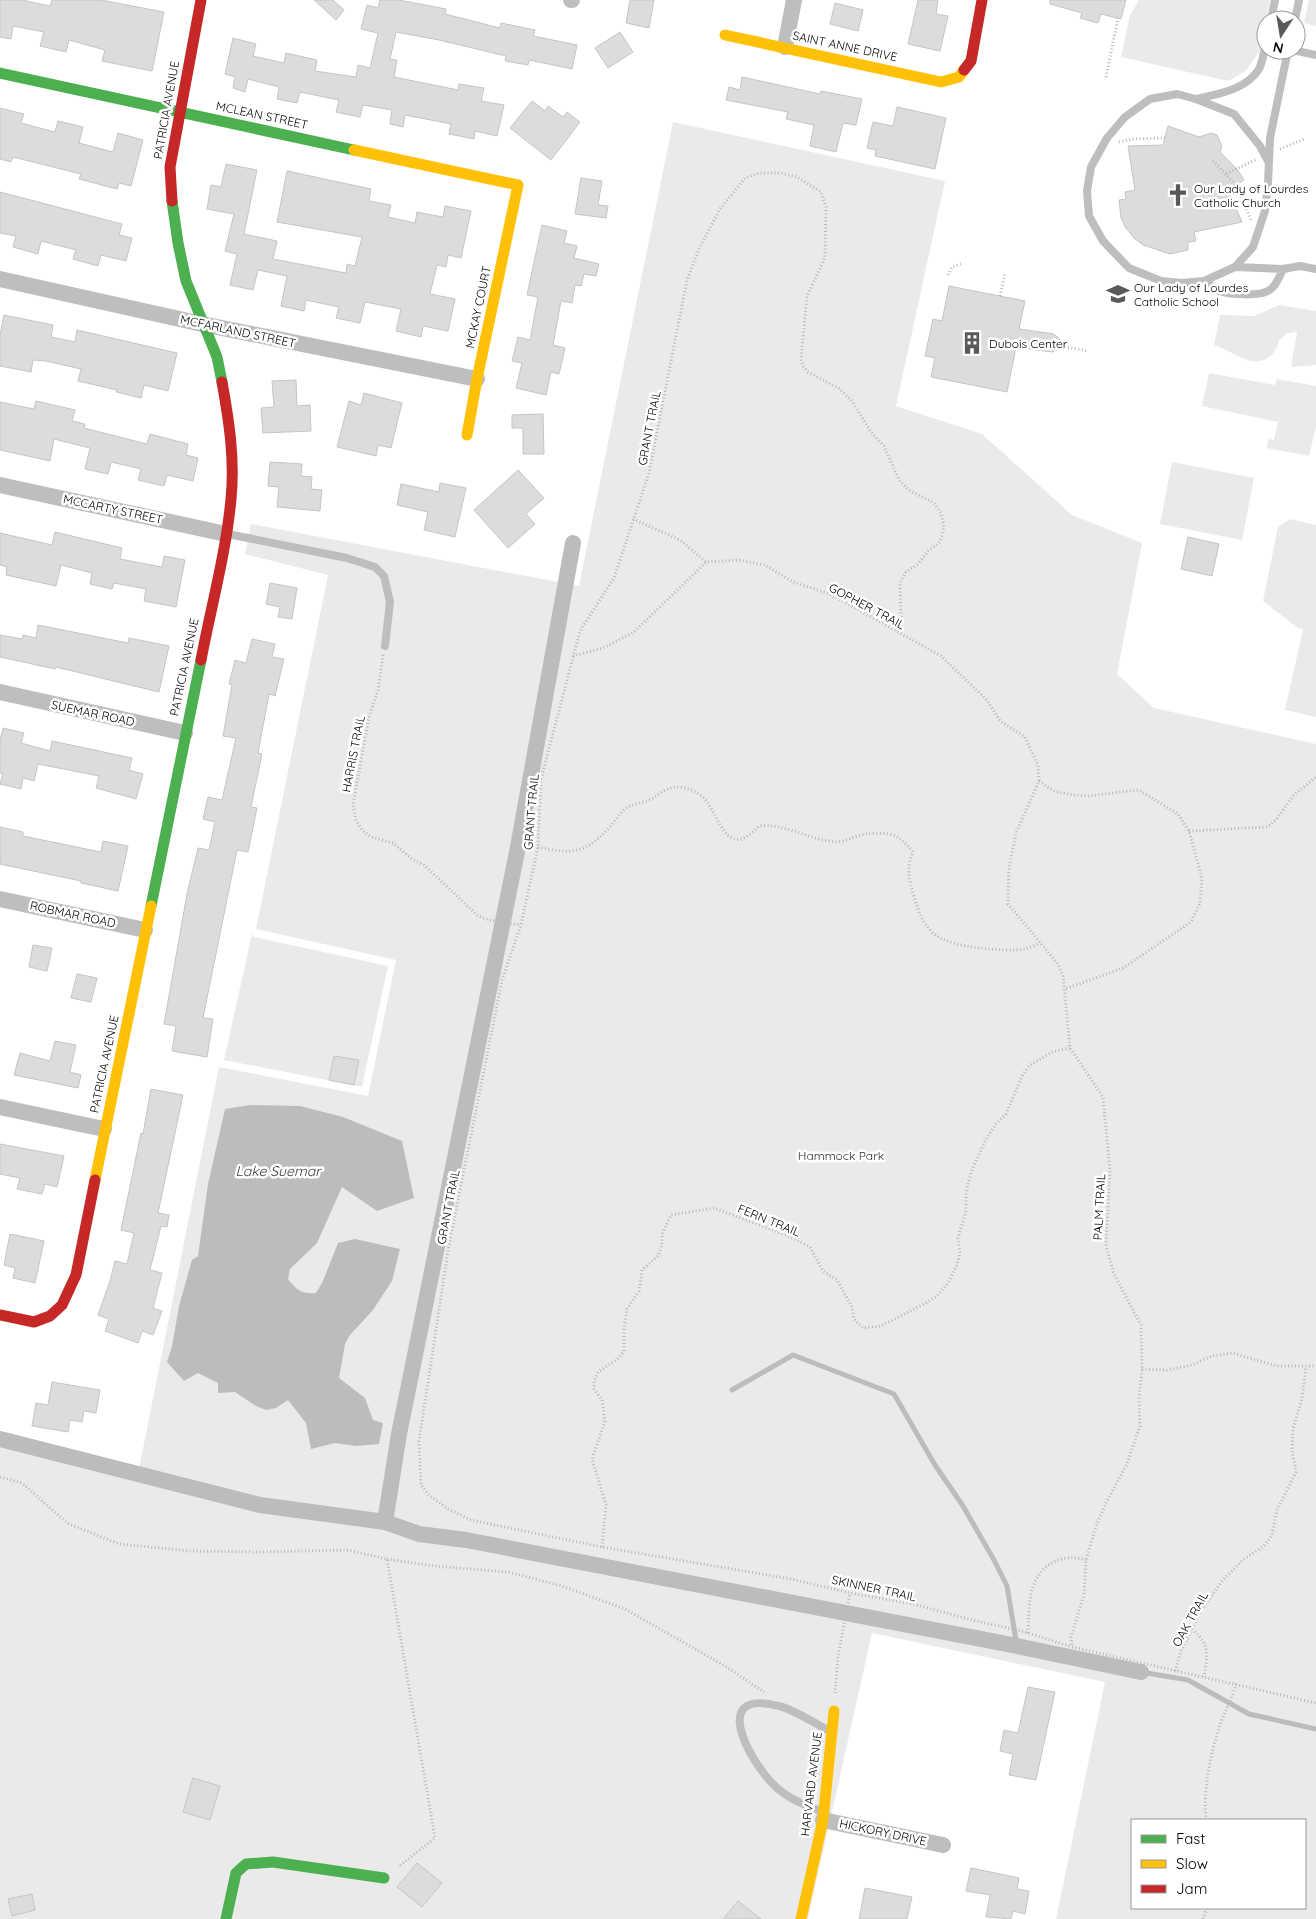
<svg xmlns="http://www.w3.org/2000/svg" width="1316" height="1919" font-family="Quicksand,sans-serif">
<style>
.green{fill:#eaeaea;fill-rule:evenodd}
.water{fill:#bcbcbc}
.lines{fill:none;stroke-linecap:round;stroke-linejoin:round}
.stream{stroke:#bcbcbc;stroke-width:5}
.canal{stroke:#bcbcbc;stroke-width:16}
.building{fill:#dcdcdc;stroke:#c5c5c5}
.path{stroke:#b8b8b8;stroke-width:3;stroke-dasharray:1 2.5;stroke-linecap:butt}
.lane{stroke:#bebebe;stroke-width:8}
.street{stroke:#bebebe;stroke-width:16}
.fast{stroke:#4caf50;stroke-width:11}
.slow{stroke:#ffc107;stroke-width:11}
.jam{stroke:#c62828;stroke-width:11}
.labels{text-anchor:middle;dominant-baseline:central;stroke-width:5;stroke-linejoin:round;paint-order:stroke}
.street-label{font-size:12px;fill:#000;stroke:#fff}
.poi-label{font-size:12px;fill:#000;stroke:#fff;text-anchor:start}
.park-label{font-size:12px;fill:#2f2f2f;stroke:#fff}
.water-label{font-size:14px;font-style:italic;fill:#404040;stroke:#fff}
</style>
<rect width="100%" height="100%" fill="#fff"/>
<path class="green" d="M1139 0H1270L1260 50 1246 71 1228 81 1121 57 1130 15Z
M1309 0H1316V26L1304 23Z
M673 122 945 181 896 406 982 434 1072 515 1142 543 1117 674 1154 708 1316 744V1919H1056L1105 1682 872 1633 808 1919H0V1435L139 1469 219 1067 368 1096 396 960 256 929 328 575 245 554 251 524 579 586ZM1132 1820H1305V1908H1132Z
M1279 305 1316 311V365L1291 367 1297 332 1288 333 1279 340C1277 355 1263 365 1247 360 1236 356 1226 349 1214 345L1220 315 1254 316Z
M1209 373 1275 385 1277 379 1316 386V427L1309 456 1267 448 1268 439 1274 440 1278 422 1202 406Z
M1172 462 1254 478 1242 540 1160 524Z
M1290 519 1316 525V717L1285 710 1303 629 1298 628 1263 601 1278 527Z
M252 934 254 937 388 966 362 1087 224 1060Z"/>
<path class="water" d="M250 1105 300 1106 343 1117 402 1141 414 1198 377 1211 342 1187 317 1243 290 1269 288 1279C298 1291 301 1294 316 1293L323 1281 338 1243 355 1239 400 1249 392 1281 373 1310 350 1335 345 1344 339 1378 365 1398 373 1420 383 1423 379 1444 356 1446 335 1443 311 1449 306 1423 288 1400 276 1408 266 1410 256 1406 235 1392 218 1393V1383L198 1373 184 1381 167 1362 172 1346 179 1306 192 1260 198 1256 208 1184 225 1109Z"/>
<g class="lines">
<path class="stream" d="M732 1390 793 1355 894 1394 935 1465 963 1506 994 1560 1007 1586 1017 1646
M1141 1672 1188 1680 1249 1714 1316 1729"/>
<path class="canal" d="M0 1439 260 1505 385 1522 419 1534 466 1540 1017 1646 1141 1672
M385 1522 399 1434 518 847 573 543"/>
</g>
<path class="building" d="M0 0H22L50 6 52 0H101L164 12 152 71 102 61 105 50 69 40 66 52 40 46 44 32 13 26 11 39 0 37Z
M314 0H333L344 10 336 20Z
M380 0H399L446 9 445 14 500 28 501 23 535 30 533 36 577 45 572 69 529 60 528 65 505 61 506 56 439 40 396 32 390 59 397 60 394 77 458 90 459 84 484 88 481 101 504 105 497 136 475 131 474 139 449 134 451 124 405 115 403 127 390 124 392 110 363 105 360 117 336 112 339 100 300 92 297 103 277 99 279 87 248 79 245 92 233 88 235 77 225 74 233 38 256 44 253 56 284 63 286 53 317 60 315 71 356 77 358 65 370 68 378 33 361 29 367 5 378 8Z
M630 0H654L649 28 626 23Z
M918 0H938L936 14 948 16 940 51 908 44Z
M1050 0H1126L1121 19 1101 14 1098 23 1080 18 1082 13 1050 4Z
M835 3 863 10 858 31 830 24Z
M620 32 633 52 608 68 595 48Z
M742 77 820 94 821 91 862 99 856 125 843 123 836 152 810 146 814 125 786 119 788 112 726 100 729 87 740 90Z
M532 101 545 111 548 106 563 117 567 112 580 122 551 160 510 128Z
M897 107 946 118 935 169 875 156 876 150 867 148 873 122 893 126Z
M0 108 24 114 21 123 55 132 58 121 83 127 79 143 113 152 118 133 143 140 131 186 119 183 117 189 79 179 81 174 13 157 11 162 0 159Z
M1168 126 1199 137 1211 133 1217 135 1222 146 1220 152 1237 169 1244 180 1228 190 1242 222 1194 232 1196 241 1188 242V250L1170 254 1143 245 1134 238 1126 228 1121 218 1119 200 1126 199 1125 192 1135 190 1128 146 1163 145Z
M226 164 257 170 244 234 277 241 273 259 346 273 347 264 355 266 362 237 277 222 287 171 371 189 369 201 391 205 388 217 415 223 417 212 443 217 445 206 471 211 461 258 448 255 446 267 437 265 430 294 455 299 448 331 423 326 421 337 396 331 401 309 365 302 360 323 336 318 339 307 306 300 304 311 281 306 287 276 258 270 253 290 230 285 237 254 225 251 234 214 207 209 211 185 221 187Z
M581 178 602 181 598 205 608 206 606 218 575 214Z
M0 192 122 224 119 235 132 238 126 261 101 255 98 266 73 259 76 250 41 241 38 254 13 247 16 236 0 233Z
M542 225 567 231 564 243 577 246 574 258 599 264 596 276 584 274 581 286 575 285 572 303 561 301 553 345 565 348 559 374 551 372 546 395 516 388 522 363 512 361 518 337 530 340 538 297 527 295Z
M949 286 1025 301 1019 329 1054 334 1062 341 1060 348 1052 352 1016 347 1007 392 931 377 935 358 925 356 933 319 942 321Z
M4 315 53 325 51 337 75 342 77 330 177 353 168 391 144 385 141 398 116 392 117 390 78 381 81 369 46 361 33 360 31 372 0 366V335Z
M296 380 297 406 310 405 311 431 263 433 261 408 274 407 272 381Z
M364 393 402 403 391 448 378 445 376 456 337 447 349 401 361 405Z
M36 401 75 410 72 421 85 424 84 428 147 444 150 434 188 444 186 455 198 458 193 481 167 475 164 486 138 480 141 469 111 462 108 474 85 469 90 448 54 439 50 461 0 450V402L34 409Z
M543 414 544 454H523V428H512V415Z
M270 462 302 464 301 476 312 477 311 489 322 490 320 511 277 507 279 487 268 486Z
M518 470 544 498 526 514 535 524 508 548 474 510Z
M440 483 466 488 455 537 424 530 428 512 397 505 401 484 439 492Z
M55 532 122 548 120 559 162 567 164 556 185 560 176 607 144 601 146 589 114 583 112 589 90 584 92 573 61 565 56 586 6 575 7 567 0 565V533L52 545Z
M1188 537 1219 544 1212 576 1181 569Z
M270 583 297 588 292 619 278 617 280 607 266 604Z
M38 625 128 643 129 638 169 646 159 692 56 667 55 669 0 657V635L22 639 23 635 36 638Z
M252 639 275 644 272 657 284 659 275 696 269 694 258 753 262 754 251 807 257 808 248 852 237 850 203 1018 213 1019 207 1057 172 1051 176 1026 164 1024 187 894 198 848 209 850 215 822 203 819 208 797 222 800 236 738 223 736 232 685 229 684 235 660 246 663Z
M3 728 24 733 21 743 50 751 52 741 132 758 129 770 143 774 136 799 96 788 99 776 38 764 34 781 23 778 21 789 0 784 3 773H0V740Z
M0 827 23 832V836L101 852 103 841 128 846 118 891 81 883V881L0 864Z
M33 945 52 948 47 971 29 967Z
M77 974 97 978 91 1002 71 998Z
M55 1041 76 1045 70 1072 81 1075 78 1088 14 1075 20 1053 50 1061Z
M334 1056 359 1060 354 1085 329 1080Z
M151 1089 183 1095 158 1213 169 1215 167 1227 161 1226 150 1270 162 1273 153 1308 162 1311 153 1335 142 1331 138 1343 105 1331 109 1319 98 1315 110 1281 115 1261 127 1264 134 1233 121 1230 141 1133 143 1134Z
M0 1144 64 1156 57 1187 45 1184 42 1194 17 1189 20 1178 0 1174Z
M10 1234 44 1241 35 1283 13 1278 15 1268 4 1265Z
M52 1382 100 1390 96 1413 84 1411 82 1422 70 1420 68 1432 32 1426 36 1403 48 1405Z
M1028 1687 1055 1692 1036 1780 1009 1775 1013 1754 1000 1751 1004 1730 1018 1733Z
M193 1778 220 1786 210 1820 183 1812Z
M417 1863 442 1883 422 1907 397 1887Z
M971 1868 1019 1878 1017 1889 1029 1891 1025 1914 1013 1911 1011 1919 986 1917 990 1895 966 1891Z
M865 1888 912 1897 907 1919H859Z
M32 1894 35 1910 12 1916 8 1899Z
M738 1901 761 1919H723Z"/>
<g class="lines">
<path class="path" d="M1106 77 1118 18
M1119 142 1132 139 1165 138
M1280 149 1304 139
M1213 161 1236 185 1251 220
M1226 174 1257 159
M948 275 952 267 961 264
M1000 296 1005 274
M1061 346 1088 351
M633 519 680 540 706 562 738 560 765 565 793 582 830 594 941 656 987 700 1000 721 1025 737 1038 765 1039 781 1016 833 1009 868 1008 904 1058 964 1063 976 1070 1048 1103 1097 1110 1171 1106 1246 1114 1274 1141 1325 1142 1369 1139 1399 1140 1426 1126 1466 1106 1503 1096 1526 1086 1560 1084 1595 1071 1637 1072 1647
M896 630 901 617 900 583 906 572 918 564 928 551 940 542 944 527 941 513 934 503 909 490 899 480 884 446 871 432 852 401 840 389 808 372 803 366 801 359 807 296 825 258 826 207 821 192 797 177 781 173H759L745 178 720 209 699 249 687 280 649 473 614 578 580 631 541 779 538 847 521 925 502 980 449 1245 419 1441 421 1485 429 1495 448 1509 471 1520 602 1547 791 1579 850 1593 913 1604 976 1621 1022 1631 1072 1647 1316 1703
M383 655 378 690 369 717 353 805 356 820 362 830 371 837 393 843 412 859 424 865 478 916 489 920 521 925
M573 656 603 648 634 632 706 562
M1039 781 1054 791 1073 795 1088 796 1139 790 1178 814 1189 831 1202 878 1200 903 1191 922 1123 968 1065 989
M1189 831 1267 827 1276 820 1294 795 1316 777
M538 847C572 855 586 853 610 827 615 821 619 814 625 809 633 803 645 803 653 798 660 793 669 787 677 787 688 787 701 793 707 802 722 824 729 859 759 826 783 823 806 838 829 841 845 844 852 836 866 834 873 833 883 833 889 834 900 836 906 844 913 852 906 868 909 880 914 896 918 911 922 922 933 933 949 948 1004 952 1025 949 1030 948 1035 945 1040 943
M1142 1369 1167 1370 1192 1365 1212 1356 1232 1353 1277 1366H1316
M0 1477 22 1483 67 1523 119 1544 190 1551 260 1552 347 1550 387 1559 435 1838 398 1867
M602 1547 606 1505 592 1459 605 1421 602 1400 594 1389V1381L598 1372 619 1358 624 1351V1329L627 1309 639 1291 642 1270 658 1256 662 1245V1234L671 1215 714 1208 786 1235 810 1247 823 1271 837 1280 852 1307 854 1319 863 1328 881 1326 926 1303 937 1296 948 1283 957 1265 960 1253 958 1238 966 1211V1194L971 1172 986 1139 996 1124 1006 1114 1022 1076 1029 1066 1052 1052 1070 1048
M387 1559 434 1566 508 1572 562 1586 625 1609 725 1666 764 1692
M1192 1629C1210 1645 1208 1654 1204 1677
M1028 1633C1029 1619 1028 1601 1033 1587 1041 1563 1063 1553 1086 1560
M1175 1671 1181 1651 1201 1611 1222 1581 1244 1559 1264 1546 1272 1535 1277 1510 1296 1472 1292 1450 1293 1429 1302 1399 1306 1367
M835 1693 838 1656 850 1593
M1206 1820C1203 1790 1210 1756 1219 1728 1224 1713 1232 1699 1236 1684
M1203 1919 1207 1908"/>
<path class="lane" d="M1271 20 1275 0
M1295 20 1299 0
M1293 50 1316 55
M1196 99C1218 94 1246 90 1259 69 1263 61 1264 51 1266 42
M1268 161 1260 146 1234 114 1196 99 1177 94 1150 99 1125 117 1107 138 1091 167 1087 191 1089 216 1103 241 1129 268 1161 281 1181 283 1204 281 1235 267 1283 269 1300 266 1316 269
M1235 267 1253 247 1265 211 1268 184 1270 138 1288 50
M1204 281C1208 284 1213 287 1217 290 1229 295 1261 297 1271 289 1277 284 1280 275 1283 269
M228 534 347 558 375 567 384 576 390 602 385 646
M823 1812C805 1805 786 1798 773 1784 749 1760 709 1688 779 1706 793 1709 816 1724 830 1731"/>
<path class="street" d="M571 0H572
M785 47 794 0
M0 279 202 324 477 379
M0 485 226 534
M0 692 185 733
M0 899 145 930
M0 1107 104 1129
M823 1820 943 1845"/>
<path class="fast" d="M0 73 354 150
M172 201 178 243 186 281 217 357 222 382
M151 906 201 660
M226 1919 236 1873 246 1864 273 1862 384 1878"/>
<path class="slow" d="M725 35 941 82 959 77 964 70
M354 150 518 185 477 379 467 435
M95 1180 151 906
M801 1919 823 1820 834 1711"/>
<path class="jam" d="M964 70 971 61 982 0
M172 201 170 167 201 0
M201 660C211 607 226 553 231 499 235 459 229 421 222 382
M0 1315 34 1322 50 1316 62 1305 76 1275 95 1180"/>
</g>
<defs>
<symbol id="church-bare" viewBox="-9 -9 18 18"><path d="M-1.2-6h2.4v3.5h3.3v2.4h-3.3V6h-2.4V-.1h-3.3v-2.4h3.3Z" fill="#595959" stroke="#fff" stroke-width="2.5" paint-order="stroke"/></symbol>
<symbol id="school-bare" viewBox="-9 -9 18 18"><path d="M0-5L7-2L0 1L-7-2ZM-4 1L0 2.5L4 1V4Q0 6-4 4Z" fill="#595959" stroke="#fff" stroke-width="2.5" paint-order="stroke"/></symbol>
<symbol id="building-bare" viewBox="-9 -9 18 18"><path d="M-4-6H4V6H1V3H-1V6H-4ZM-2.5-4.3h1.7v1.8h-1.7ZM.8-4.3h1.7v1.8H.8ZM-2.5-1h1.7V.8h-1.7ZM.8-1h1.7V.8H.8Z" fill="#595959" stroke="#fff" stroke-width="2.5" paint-order="stroke"/></symbol>
</defs>
<g fill-rule="evenodd">
<use href="#church-bare" x="1162" y="179" width="32" height="32"/>
<use href="#school-bare" x="1102" y="278" width="32" height="32"/>
<use href="#building-bare" x="956" y="327" width="32" height="32"/>
</g>
<g class="labels">
<g class="street-label">
<text transform="translate(845 46) rotate(12)">SAINT ANNE DRIVE</text>
<text transform="translate(166 110) rotate(-80)">PATRICIA AVENUE</text>
<text transform="translate(262 115) rotate(12)">MCLEAN STREET</text>
<text transform="translate(478 307) rotate(-78)">MCKAY COURT</text>
<text transform="translate(238 331) rotate(12)">MCFARLAND STREET</text>
<text transform="translate(649 428) rotate(-79)">GRANT TRAIL</text>
<text transform="translate(113 509) rotate(12)">MCCARTY STREET</text>
<text transform="translate(867 606) rotate(28)">GOPHER TRAIL</text>
<text transform="translate(184 667) rotate(-78)">PATRICIA AVENUE</text>
<text transform="translate(93 713) rotate(12)">SUEMAR ROAD</text>
<text transform="translate(353 754) rotate(-79)">HARRIS TRAIL</text>
<text transform="translate(531 812) rotate(-85)">GRANT TRAIL</text>
<text transform="translate(73 914) rotate(12)">ROBMAR ROAD</text>
<text transform="translate(104 1064) rotate(-78)">PATRICIA AVENUE</text>
<text transform="translate(448 1207) rotate(-79)">GRANT TRAIL</text>
<text transform="translate(1099 1207) rotate(-87)">PALM TRAIL</text>
<text transform="translate(769 1220) rotate(22)">FERN TRAIL</text>
<text transform="translate(874 1588) rotate(12)">SKINNER TRAIL</text>
<text transform="translate(1190 1619) rotate(-61)">OAK TRAIL</text>
<text transform="translate(811 1784) rotate(-83)">HARVARD AVENUE</text>
<text transform="translate(883 1832) rotate(12)">HICKORY DRIVE</text>
</g>
<g class="poi-label">
<text x="1194" y="188">Our Lady of Lourdes<tspan x="1194" dy="14">Catholic Church</tspan></text>
<text x="1134" y="287">Our Lady of Lourdes<tspan x="1134" dy="14">Catholic School</tspan></text>
<text x="989" y="343">Dubois Center</text>
</g>
<g class="park-label">
<text x="841" y="1155">Hammock Park</text>
</g>
<g class="water-label">
<text x="278" y="1171">Lake Suemar</text>
</g>
</g>
<rect x="1131" y="1819" width="175" height="90" fill="#ffffff" stroke="#999999"/>
<rect x="1141" y="1835" width="25" height="8" fill="#4caf50" stroke="#999999"/>
<text x="1176" y="1844" font-size="15" fill="#000000">Fast</text>
<rect x="1141" y="1860" width="25" height="8" fill="#ffc107" stroke="#999999"/>
<text x="1176" y="1869" font-size="15" fill="#000000">Slow</text>
<rect x="1141" y="1885" width="25" height="8" fill="#c62828" stroke="#999999"/>
<text x="1176" y="1894" font-size="15" fill="#000000">Jam</text>
<g transform="translate(1281 35) rotate(192)"><circle r="24" fill="#ffffff" stroke="#999999"/>
<path d="M0-4L9 19L0 12L-9 19Z" fill="#595959"/>
<text y="-8" font-size="14" font-weight="bold" text-anchor="middle" fill="#000000">N</text>
</g>
</svg>
